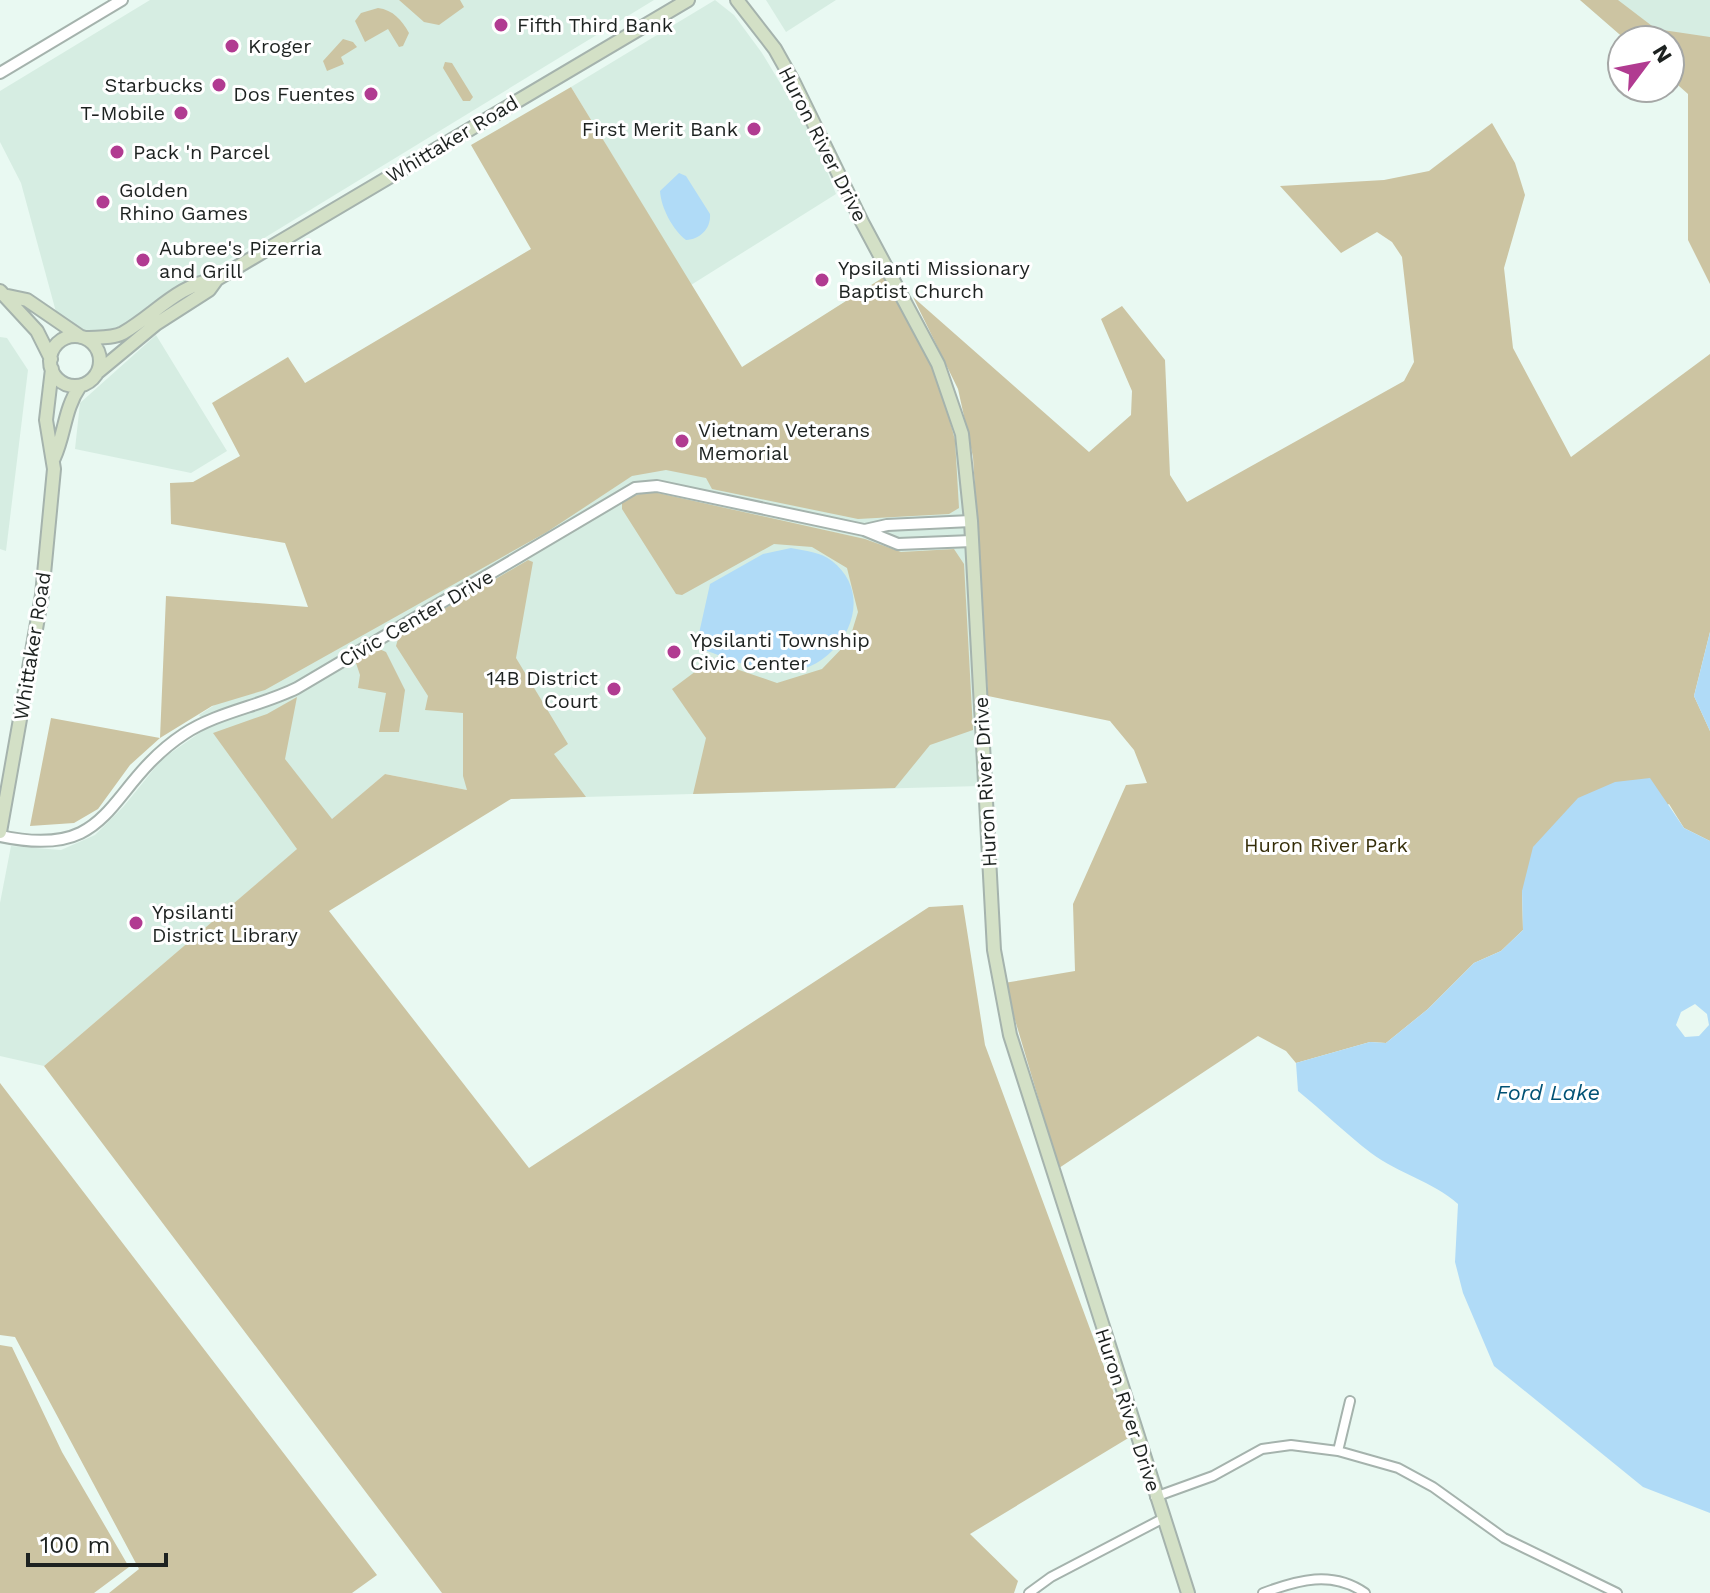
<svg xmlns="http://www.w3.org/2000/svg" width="1710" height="1593" font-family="'Work Sans',sans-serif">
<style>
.built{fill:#d6ede2}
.green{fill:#ccc4a2}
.water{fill:#b0dbf7;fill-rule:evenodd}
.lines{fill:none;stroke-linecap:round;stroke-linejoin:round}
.minor-casing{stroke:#a5b3ad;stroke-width:12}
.tertiary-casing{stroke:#a5b3ad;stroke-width:14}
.secondary-casing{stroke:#a5b3ad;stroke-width:16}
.minor{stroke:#fff;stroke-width:8}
.tertiary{stroke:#fff;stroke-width:10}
.secondary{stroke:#d3e0c6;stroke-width:12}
.poi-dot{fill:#b13b91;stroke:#fff;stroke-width:3}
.labels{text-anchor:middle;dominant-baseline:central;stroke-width:6;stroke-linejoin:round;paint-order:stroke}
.poi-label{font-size:20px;fill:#1d2220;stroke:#fff;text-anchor:start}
.street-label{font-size:20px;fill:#1d2220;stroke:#fff}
.park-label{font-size:20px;fill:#342d08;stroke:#fff}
.water-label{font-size:22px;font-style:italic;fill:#015275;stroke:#fff}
</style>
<rect width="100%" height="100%" fill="#e9f9f2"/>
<path class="built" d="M150 0H654L133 318 117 332 93 334 65 324 56 312 21 183 0 142V91Z
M715 0 734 15 762 53 814 139 836 194 691 285 571 87Z
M766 0H836L786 32Z
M1580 0H1710V41L1670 78V40H1626Z
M887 275 920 335 954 422 959 449 974 681 973 723 980 786 512 799 385 774 44 1066 0 1056V903L11 846 61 850 95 835 124 806 162 759 208 727 199 715Z
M156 335 227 451 191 473 75 449 80 403Z
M0 337 7 338 28 370 6 551 0 549Z"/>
<path class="green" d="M399 0H460L464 7 439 25 424 22Z
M1580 0H1618L1656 29 1710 37V284L1688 240V94L1670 78V40H1626Z
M378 8C393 10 402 20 409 33L403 46 399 47 388 29 365 42 355 21 361 13Z
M343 39 353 42 357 47 341 57 344 64 327 71 323 61Z
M445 62 452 63 473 97 470 101H463L443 68Z
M571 87 742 367 887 275 935 366 955 440 959 508 949 514 858 519 712 489 706 478 666 470 632 476 547 532 265 690 212 706 160 738 130 765 98 809 74 823 30 826 51 718 160 738 166 596 308 607 285 543 171 524 170 483 193 482 240 456 212 403 288 357 305 383 531 249 471 145Z
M1492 123 1515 163 1525 195 1504 268 1513 348 1571 457 1710 354V632L1694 696 1710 731V841L1684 828 1669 804 1522 891 1523 930 1501 951 1474 963 1428 1009 1386 1043 1370 1042 1296 1063 1286 1051 1258 1036 1059 1168 1004 983 1075 971 1073 904 1126 785 1147 783 1134 750 1110 721 988 696 973 457 958 389 913 297 1089 452 1131 415 1132 391 1101 319 1122 306 1165 360 1170 475 1187 502 1404 381 1414 362 1402 257 1392 242 1377 232 1341 253 1280 186 1384 180 1429 171Z
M649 491 865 539 901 552 954 549 964 564 973 730 930 745 895 788 693 794 706 738 672 689 700 668 701 657 777 683 822 669 849 641 858 612 847 568 812 547 774 544 682 595 676 594 622 509V500Z
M528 560 533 562 516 658 568 744 554 754 586 797 511 799 329 911 529 1168 929 907 963 905 985 1045 1130 1437 970 1534 1018 1581 1014 1593H442L44 1066 297 849 213 733 267 714 297 697 285 759 332 819 385 774 467 790 463 776V713L425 710 428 696 396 646 399 635Z
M375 647 386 652 405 690 399 732H379L386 693 358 688 360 675 355 660Z
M0 1083 377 1575 352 1593H109L139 1569 15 1337 0 1335Z
M0 1345 12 1347 62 1452 129 1567 94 1593H0Z"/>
<path class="water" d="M679 173 686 176 710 214C711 228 701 239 686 240 673 230 661 208 660 191Z
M791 548C805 551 821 552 832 561 883 601 835 676 779 672 751 670 723 656 696 647L710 584 763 554Z
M1710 632V731L1694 696Z
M1650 778 1684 828 1710 841V1513L1643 1487 1494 1366 1463 1293 1455 1262 1458 1204C1432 1181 1399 1174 1371 1153 1346 1134 1323 1111 1298 1091L1296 1063 1370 1042 1386 1043 1428 1009 1474 963 1501 951 1523 930 1522 891 1533 847 1578 798 1615 782ZM1695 1004 1707 1014 1709 1025 1699 1036 1685 1037 1676 1025 1681 1012Z"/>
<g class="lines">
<defs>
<path id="minor" d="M1338 1451 1350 1401
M1155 1497 1213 1476 1262 1449 1291 1445 1338 1451 1398 1468 1433 1487 1504 1538 1617 1593
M1029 1593 1051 1577 1162 1519
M1263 1593C1298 1580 1332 1570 1365 1593"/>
<path id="tertiary" d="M0 73 122 0
M865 530 887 525 971 521
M0 836C116 861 104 787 184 734 217 712 261 706 297 688L635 488 657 486 864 530 898 544 972 541"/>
<path id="secondary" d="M737 0 775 49 794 83 862 222 938 364 962 434 971 521 994 950 1010 1035 1188 1593
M0 291 37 331 51 359
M8 296 27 300 81 337
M50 361a25 25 0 1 1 50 0a25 25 0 1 1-50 0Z
M85 338C97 337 112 339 123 333 156 314 177 285 217 279L688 0
M98 372 156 324 209 290 217 279
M54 458C65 434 64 409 80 386
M0 832 42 595 54 469 46 420 52 369"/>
</defs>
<use href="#minor" class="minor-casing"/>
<use href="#tertiary" class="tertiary-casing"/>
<use href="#secondary" class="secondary-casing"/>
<use href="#minor" class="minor"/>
<use href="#tertiary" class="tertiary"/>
<use href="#secondary" class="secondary"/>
</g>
<g class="poi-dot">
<circle cx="501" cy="25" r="8"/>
<circle cx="232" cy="46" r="8"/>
<circle cx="219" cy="85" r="8"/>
<circle cx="371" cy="94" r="8"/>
<circle cx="181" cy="113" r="8"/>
<circle cx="754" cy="129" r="8"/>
<circle cx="117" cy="152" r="8"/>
<circle cx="103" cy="202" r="8"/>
<circle cx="143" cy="260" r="8"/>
<circle cx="822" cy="280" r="8"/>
<circle cx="682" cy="441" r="8"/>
<circle cx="674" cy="652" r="8"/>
<circle cx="614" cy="689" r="8"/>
<circle cx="136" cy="923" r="8"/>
</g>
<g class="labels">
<g class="poi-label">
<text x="517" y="25">Fifth Third Bank</text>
<text x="248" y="46">Kroger</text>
<text x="203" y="85" text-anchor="end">Starbucks</text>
<text x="355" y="94" text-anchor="end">Dos Fuentes</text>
<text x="165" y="113" text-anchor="end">T-Mobile</text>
<text x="738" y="129" text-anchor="end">First Merit Bank</text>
<text x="133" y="152">Pack 'n Parcel</text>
<text x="119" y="190">Golden<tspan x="119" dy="23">Rhino Games</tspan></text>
<text x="159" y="248">Aubree's Pizerria<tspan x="159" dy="23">and Grill</tspan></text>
<text x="838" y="268">Ypsilanti Missionary<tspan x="838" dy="23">Baptist Church</tspan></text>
<text x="698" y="430">Vietnam Veterans<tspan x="698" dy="23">Memorial</tspan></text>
<text x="690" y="640">Ypsilanti Township<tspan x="690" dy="23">Civic Center</tspan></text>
<text x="598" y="678" text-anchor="end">14B District<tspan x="598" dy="23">Court</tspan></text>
<text x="152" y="912">Ypsilanti<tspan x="152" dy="23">District Library</tspan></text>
</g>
<g class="street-label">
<text transform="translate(452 139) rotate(-31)">Whittaker Road</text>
<text transform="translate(823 144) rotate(63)">Huron River Drive</text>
<text transform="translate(416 618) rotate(-30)">Civic Center Drive</text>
<text transform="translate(32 646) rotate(-81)">Whittaker Road</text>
<text transform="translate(985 782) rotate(-93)">Huron River Drive</text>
<text transform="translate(1128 1410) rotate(72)">Huron River Drive</text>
</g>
<g class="park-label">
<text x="1326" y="845">Huron River Park</text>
</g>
<g class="water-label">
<text x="1548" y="1092">Ford Lake</text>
</g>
</g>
<g transform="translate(1646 64) rotate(58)"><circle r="38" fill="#ffffff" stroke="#a5a7a6" stroke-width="2"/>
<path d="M0-6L14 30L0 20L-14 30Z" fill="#b13b91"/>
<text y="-12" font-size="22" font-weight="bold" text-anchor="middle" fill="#1d2220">N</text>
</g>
<path d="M28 1553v12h138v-12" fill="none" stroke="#1d2220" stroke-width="4"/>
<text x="40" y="1553" font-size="24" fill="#1d2220" stroke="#ffffff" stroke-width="6" paint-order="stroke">100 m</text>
</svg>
